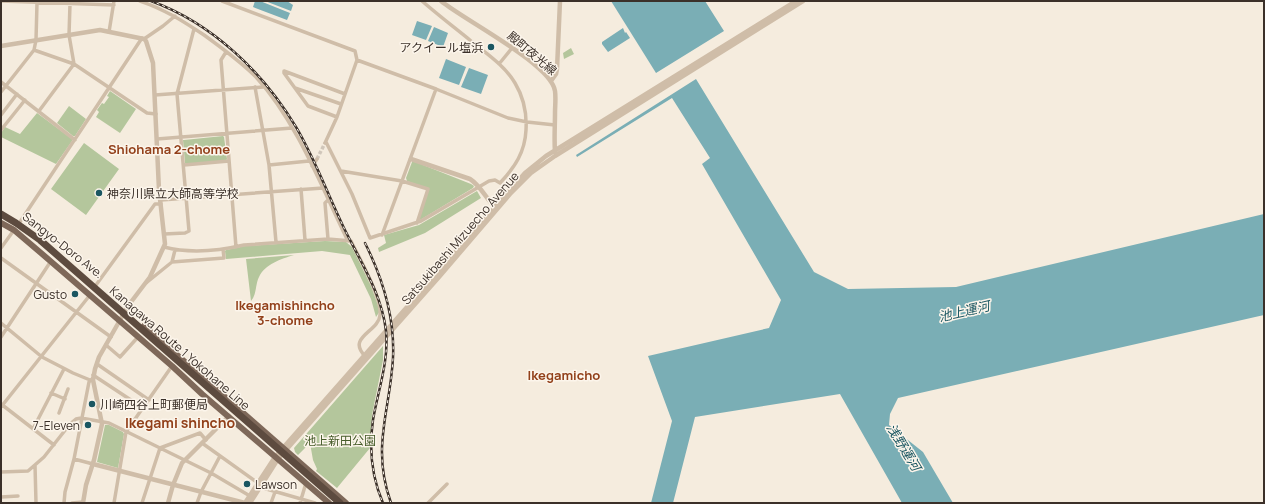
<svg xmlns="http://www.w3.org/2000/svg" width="1265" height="504" font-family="Manrope,'Noto Sans JP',sans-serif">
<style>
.green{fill:#b4c69c}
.water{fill:#7aaeb5}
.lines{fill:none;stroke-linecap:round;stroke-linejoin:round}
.minor-tunnel{stroke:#d0c6ba;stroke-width:3.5;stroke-dasharray:3.5 2;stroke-linecap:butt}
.minor{stroke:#cfbda8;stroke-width:3.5}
.tertiary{stroke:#cfbda8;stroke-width:4.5}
.primary{stroke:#7e6859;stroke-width:6}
.rail-casing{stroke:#3b3029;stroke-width:2.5}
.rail{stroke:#fcf5eb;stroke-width:1;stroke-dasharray:3;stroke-linecap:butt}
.motorway-bridge{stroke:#5d4b3f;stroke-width:7}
.poi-dot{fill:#1a5661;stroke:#fcf5eb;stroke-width:1.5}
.labels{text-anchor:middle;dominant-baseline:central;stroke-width:3;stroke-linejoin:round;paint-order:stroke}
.poi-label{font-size:12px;fill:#3b3029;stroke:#fcf5eb;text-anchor:end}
.street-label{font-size:12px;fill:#3b3029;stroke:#fcf5eb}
.park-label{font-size:12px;fill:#465c2a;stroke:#fcf5eb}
.neighbourhood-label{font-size:13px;font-weight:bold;fill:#92401a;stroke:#fcf5eb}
.water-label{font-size:13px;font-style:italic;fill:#1a5661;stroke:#fcf5eb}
.quarter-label{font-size:14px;font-weight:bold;fill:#92401a;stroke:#fcf5eb}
</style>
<rect width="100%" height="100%" fill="#f5ecde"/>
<path class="green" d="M571 48 574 54 564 59 563 53Z
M110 91 136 109 120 133 96 117 99 112 97 110 102 103 104 104 109 97 107 96Z
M69 106 86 119 75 136H73L57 123Z
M37 113 72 139V141L56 164 1 137V133L5 127 20 134Z
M223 136 224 137 227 159 226 161 186 164 185 163 183 140H184Z
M84 143 119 169 86 215 51 189Z
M413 161 471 184 474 186 473 188 420 220 419 218 429 189 407 181 406 178 412 162Z
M477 191 481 198 425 233 379 252 378 248 386 243 384 235 419 225Z
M325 241 346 242 352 247 371 286 380 311 376 317 371 299 350 255 322 251 226 259 225 251 226 250 245 246Z
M294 255C281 259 265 264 259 277 255 285 257 294 251 301L246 259Z
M383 346V360L372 415 370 448 337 488 316 471 317 469 313 460 310 443 298 455 295 452 294 448Z
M105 425H109L123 432 124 434 118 468 97 462Z"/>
<path class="water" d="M255 1H260L290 13 287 20 253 7Z
M265 1H287L293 5 291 11Z
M611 1H705L724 31 656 73Z
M417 21 432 26 426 40 412 35Z
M434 27 448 33 443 47 428 41Z
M623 28 625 33 626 32 630 38 608 52 602 44V42Z
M446 59 466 67 459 85 439 78Z
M469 68 488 75 481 94 461 87Z
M696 79 814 272 848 289 956 287 1264 214V315L898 398 890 414 889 425 923 452 953 503H902L840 394 695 417 673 503H651L672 421 648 356 769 328 781 300 702 164 710 158 672 98 577 157 576 155Z"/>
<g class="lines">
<path class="minor-tunnel" d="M317 159 325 143"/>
<path class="minor" d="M1 1 114 5
M140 1C164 9 183 21 204 35 222 48 240 61 256 77 297 122 321 186 348 241
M222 1 355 51 357 60 337 117 325 143
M109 32 114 1
M144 39 163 26 175 16
M34 50 74 64 147 113 156 114
M226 52 221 60 236 247
M357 60 436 89 508 118 527 122 555 125
M499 64 512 48
M1 82 75 140
M255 87 269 165 276 242
M295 88 341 104
M1 92 34 50 36 40 37 3
M155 95 263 87
M39 111 74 64 69 35 70 4
M1 115 17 94
M337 117 308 106 284 73V71L345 94
M1 130 25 100
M157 139 292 128
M326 142 352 194 370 238 421 221 489 181 495 180 500 183C515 167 525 152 526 130 527 113 524 98 515 83 505 66 487 54 471 41 455 28 438 15 422 1
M184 165 229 161
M269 165 309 161
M312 166 317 159
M341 171 402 181 428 189 417 223
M301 189 305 240
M161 200 323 188
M18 225 142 38
M164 234 185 233 189 231 177 94 194 29
M382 235 436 89
M328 239 325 203 328 200
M164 247C191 254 218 251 244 245L328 239 351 241C359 258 382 297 380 315 379 332 345 337 366 357
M1 248 14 230
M1 258 111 337
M172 262 224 258 223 249
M146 283 172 262 175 250
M96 285 155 204H161
M1 323 42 357 73 373 90 380
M1 337 51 261
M106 345 120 357 138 337
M97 364 149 400
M93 375 143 408
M51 393 65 399
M1 404 54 445
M1 407 90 295
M59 413 68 389
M33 429 64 369
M202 443 258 483 263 488 315 503
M74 459 93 464
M35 465 36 503
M1 472 28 471 44 457 70 424 76 419 81 418 109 423 211 473 250 496
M1 497 18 496
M64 503 65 492 74 459 89 382 93 378
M72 503 83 502
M114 503 126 432 172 366
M142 503 160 448 200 433 206 440
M197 503 201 492 220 456
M271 503 275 492
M300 503 306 483
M428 503 447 484"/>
<path class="tertiary" d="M441 1C464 20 551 64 555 91 556 98 555 106 555 113 555 126 554 139 555 152
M1 46 100 30 144 39 146 41 153 63 159 190 165 244 150 277 128 306 99 357 95 369 93 380 102 424 94 460 86 485 83 503
M551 81 556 74 557 69 560 1
M411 159 470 179C481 186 486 199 496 208
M93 464 245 503
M168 503 173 485 182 463 229 416
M245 503 275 457 525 173 546 156 796 1
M250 503 278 459 439 277 510 194 531 173 555 156 803 1"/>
<path class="primary" d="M1 223 14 230 41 253 172 366 202 394 329 503
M144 326 346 503"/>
<defs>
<path id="rail" d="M151 1C212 23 263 72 296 127 315 159 328 195 344 228 360 261 382 294 386 331 389 362 378 390 373 420 369 448 372 478 383 503
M365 243C383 279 395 317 393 358 390 412 371 447 391 503"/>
</defs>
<use href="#rail" class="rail-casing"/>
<use href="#rail" class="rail"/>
<path class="motorway-bridge" d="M1 214 16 223 40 240 340 503"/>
</g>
<g class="poi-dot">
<circle cx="491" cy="47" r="4"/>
<circle cx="99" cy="193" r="4"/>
<circle cx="75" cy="294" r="4"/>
<circle cx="92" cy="404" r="4"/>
<circle cx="88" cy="425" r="4"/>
<circle cx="247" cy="484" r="4"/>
</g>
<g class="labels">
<g class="poi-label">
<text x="483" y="47">アクイール塩浜</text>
<text x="107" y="193" text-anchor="start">神奈川県立大師高等学校</text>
<text x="67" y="294">Gusto</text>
<text x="100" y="404" text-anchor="start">川崎四谷上町郵便局</text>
<text x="80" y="425">7-Eleven</text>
<text x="255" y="484" text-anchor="start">Lawson</text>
</g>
<g class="street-label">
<text transform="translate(532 53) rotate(40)">殿町夜光線</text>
<text transform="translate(460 238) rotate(-49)">Satsukibashi Mizuecho Avenue</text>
<text transform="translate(63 245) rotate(38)">Sangyo-Doro Ave.</text>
<text transform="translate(180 348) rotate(41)">Kanagawa Route 1 Yokohane Line</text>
</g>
<g class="park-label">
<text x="340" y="440">池上新田公園</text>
</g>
<g class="neighbourhood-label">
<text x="169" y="149">Shiohama 2-chome</text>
<text x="285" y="305">Ikegamishincho<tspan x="285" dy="15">3-chome</tspan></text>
<text x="564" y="375">Ikegamicho</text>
</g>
<g class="water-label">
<text transform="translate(964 311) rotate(-13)">池上運河</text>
<text transform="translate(904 447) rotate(59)">浅野運河</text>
</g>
<g class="quarter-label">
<text x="180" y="422">Ikegami shincho</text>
</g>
</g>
<rect width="1265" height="504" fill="none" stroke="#3b3029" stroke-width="4"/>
</svg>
